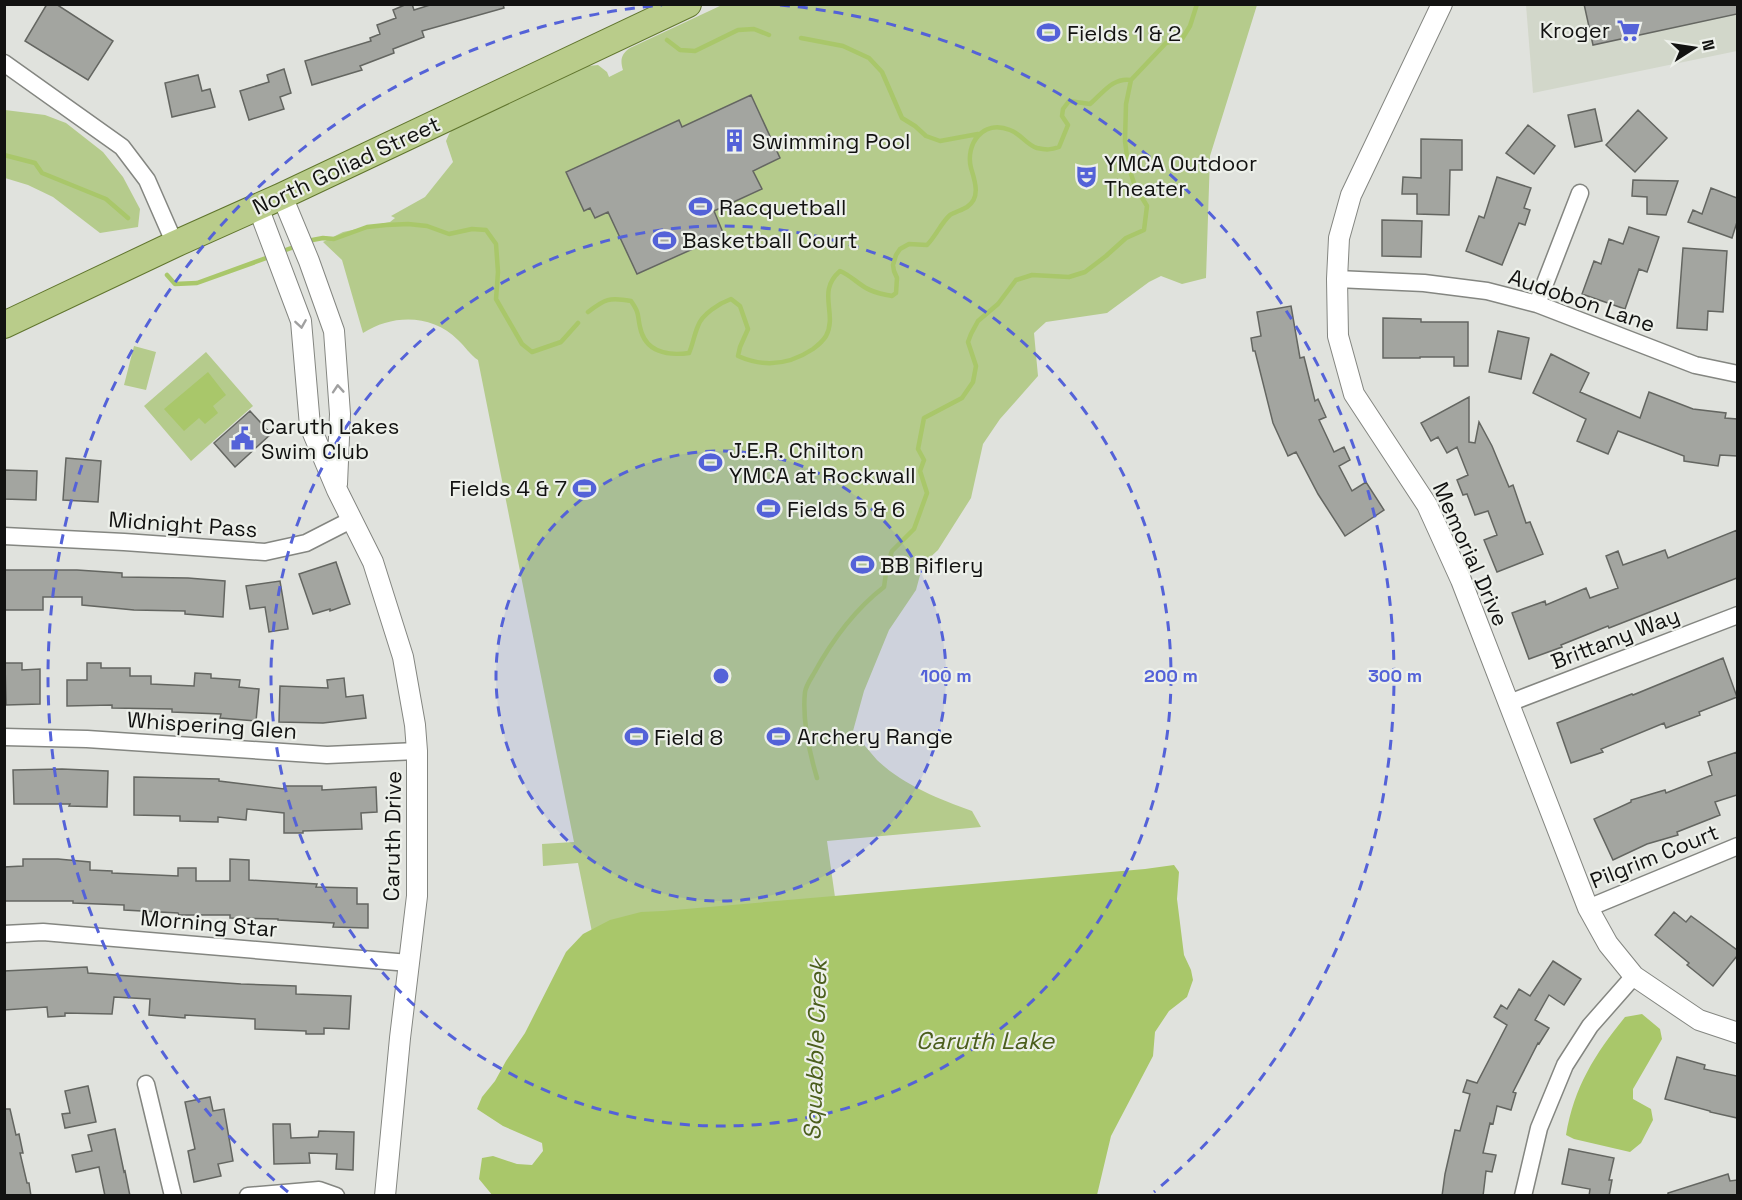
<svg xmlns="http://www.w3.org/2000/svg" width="1742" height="1200" font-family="'Space Grotesk',sans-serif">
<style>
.built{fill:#d2d7ca}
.green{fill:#b5cb8c}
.water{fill:#a9c76a}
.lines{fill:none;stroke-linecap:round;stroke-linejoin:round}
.stream{stroke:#a9c76a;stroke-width:4.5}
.building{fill:#a3a5a0;stroke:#646661;stroke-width:1.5}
.minor-casing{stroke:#848681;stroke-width:19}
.tertiary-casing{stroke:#848681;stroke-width:22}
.primary-casing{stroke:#60752d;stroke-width:28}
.minor{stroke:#fff;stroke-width:16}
.tertiary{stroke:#fff;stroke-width:20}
.primary{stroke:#b9cc8a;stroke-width:26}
.oneway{stroke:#a0a0a0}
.ring{fill:none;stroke:#5462d8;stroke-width:3;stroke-dasharray:10 8}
.labels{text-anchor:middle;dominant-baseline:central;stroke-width:4.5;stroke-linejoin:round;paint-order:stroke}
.poi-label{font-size:22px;fill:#121211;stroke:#edf0ea;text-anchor:start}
.street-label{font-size:22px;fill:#121211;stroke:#edf0ea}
.water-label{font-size:24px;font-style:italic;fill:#4b5e1d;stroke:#edf0ea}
.centre{fill:#5462d8;stroke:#edf0ea;stroke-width:3}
.ring-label{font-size:18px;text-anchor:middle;font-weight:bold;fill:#5462d8;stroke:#edf0ea;stroke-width:4.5;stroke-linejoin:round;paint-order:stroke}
</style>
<rect width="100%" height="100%" fill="#e0e2dd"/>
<path class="built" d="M1526 5H1737V51L1533 93Z"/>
<path class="green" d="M722 5H1257L1210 156 1206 278 1182 284 1161 276 1149 282 1107 313 1046 322 1034 333 1038 376 1000 419 983 444 971 498 938 550 923 564 916 590 889 630 864 691 853 731C861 741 869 751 877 760 903 785 939 799 972 811L981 827 827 841 835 897 594 942 578 863 543 866 542 844 574 842 478 360C470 355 465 346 458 340 432 314 393 314 363 333L342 260 323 242 343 232 390 222 395 218 391 216 425 197 453 162 446 141 449 134 452 130 588 66 598 65 607 72 609 77 623 70C620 60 621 54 630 48Z
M5 110 45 115 66 123 103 152 123 177 140 209 138 227 100 233 53 197 28 185 5 178Z
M134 346 156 352 146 390 124 385Z
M206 352 253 406 191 461 144 406Z"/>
<path class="water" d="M208 372 226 395 213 406 218 413 205 424 199 418 184 431 164 409Z
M1174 865 1179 872 1177 899 1184 955 1191 970 1193 980 1187 997 1169 1011 1155 1032 1153 1056 1111 1136 1097 1195 493 1196 479 1179 482 1158 493 1156 517 1164 532 1165 543 1151 542 1143 503 1126 477 1109 482 1097 495 1081 506 1061 525 1033 566 952 583 934 610 920 641 912 663 911 1145 869Z
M1642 1014 1660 1029 1662 1039 1633 1089V1099L1651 1109 1653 1120 1641 1143 1630 1152 1574 1139 1566 1135C1574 1087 1595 1054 1625 1017Z"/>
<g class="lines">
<path class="stream" d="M801 38 843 46 869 58 882 72 902 118 915 126 926 136 940 141 978 134
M667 40 680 50 695 51 738 30 754 29 769 35
M4 155 35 163 42 173 106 199 128 218
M307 241 323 238 334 239 367 227 386 225 408 224 427 226 449 234 472 229 486 230 496 244 498 272 496 299 522 344 532 352 561 342 578 323
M280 252 297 246
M167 275 175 284 197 283 272 256
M588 312C605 299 609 297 631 301 640 314 637 314 640 327 645 352 667 356 689 353 693 344 694 335 698 326 702 314 720 303 731 299L740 306 748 329 740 347 738 356C765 368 789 365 813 349 817 346 823 341 826 336 838 313 816 292 840 271 850 275 857 283 866 288 874 293 883 294 892 296L896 293 897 278 894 271 893 265 896 255 900 249 909 244 927 245C936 236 941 223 950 215 955 212 962 210 967 207 981 198 975 181 971 168 965 144 983 119 1010 130 1021 134 1027 145 1037 148 1046 150 1051 150 1059 147L1068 125 1062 116 1063 109 1069 101 1090 104C1103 93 1113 77 1131 80
M817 778C809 751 802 720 805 692 806 686 810 680 813 675 831 642 854 610 884 587L887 566 892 551 914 529 927 493 920 471 924 460 918 449 924 418 962 398 973 382 976 366 968 342 971 334 978 321 998 304 1016 280 1032 275 1069 277 1085 272 1106 256 1126 238 1144 230 1147 206 1135 186 1128 165 1125 141 1126 104 1131 80 1166 43 1182 39 1190 26 1197 4"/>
</g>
<path class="building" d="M47 4H56L113 41 88 80 25 41Z
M407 4H412L414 10 433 4H503L504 8 422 31 424 37 393 49 394 53 360 66 362 70 312 85 305 61 371 41 370 38 380 34 377 25 396 18 393 10Z
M1584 4H1737V14L1593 45Z
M284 69 291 93 280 97 284 109 249 120 240 91 269 82 267 75Z
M198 75 202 91 210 89 215 107 172 117 165 83Z
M751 95 780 158 753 171 762 189 714 211 724 235 637 274 608 212 595 218 590 208 584 211 566 172 679 120 682 127Z
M1595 109 1602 141 1575 147 1568 115Z
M1638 110 1667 138 1635 172 1606 145Z
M1528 125 1555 146 1534 174 1506 153Z
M1421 139 1462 140V170H1450L1449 215 1417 214V194H1402L1403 177 1421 178Z
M1497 177 1531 188 1524 208 1530 210 1525 225 1519 223 1502 265 1466 251 1479 216 1484 218Z
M1633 180 1678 181 1666 215 1647 214V197L1632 196Z
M1711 188 1737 198V222L1732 238 1688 222 1693 210 1702 214Z
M1382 220 1422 221 1421 257 1382 256Z
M1629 227 1659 237 1647 272 1639 269 1625 309 1582 294 1594 261 1601 264 1609 239 1623 244Z
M1683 248 1727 251 1723 312 1708 311 1707 330 1677 328Z
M1291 306 1300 358 1304 357 1315 401 1318 399 1326 417 1319 420 1334 452 1344 447 1350 460 1339 466 1352 491 1366 482 1384 510 1345 536 1318 494 1296 452 1288 456 1273 423 1255 351H1253L1251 338 1261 336 1257 312Z
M1383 318 1421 319V322H1468V366H1454V357H1420V358H1383Z
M1498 331 1529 338 1521 379 1489 372Z
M1551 354 1589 373 1580 392 1640 418 1649 392 1693 409 1726 413 1725 418 1737 419V456L1720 455 1718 466 1684 461V456L1618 431 1608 454 1577 441 1586 419 1533 393Z
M1469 397V442L1475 443 1479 422 1492 446 1509 487 1513 485 1526 523 1530 522 1543 554 1497 572 1484 540 1497 535 1488 511 1475 515 1467 494 1463 495 1457 480 1468 475 1457 447 1447 453 1438 437 1431 441 1421 423Z
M250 411 271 434 235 467 214 443Z
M66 458 101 461 98 502 63 500Z
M4 470 37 471 36 500 4 499Z
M1737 530V578L1609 628 1608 626 1561 645 1562 647 1529 659 1512 613 1545 601 1546 605 1586 588 1590 598 1618 588 1606 556 1618 551 1623 565 1665 550 1668 558Z
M336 562 350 604 330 611V609L313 614 299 574Z
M4 570H77L122 573V577L188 578 225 581 223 617 185 614V611L134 610 82 605V597H43V610H4Z
M280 581 288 629 269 632 265 607 250 609 246 586Z
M1723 658 1737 697 1699 712 1700 715 1666 728 1664 723 1601 749 1603 752 1571 763 1557 723 1632 694 1633 695Z
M5 663H22V670L40 669V704L6 705Z
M87 663H101V668H130V676H151V684L194 686 195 673 211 674V678L240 680 239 687 259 689 256 721 220 718 221 714 172 712V709L112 708V705L67 706V680H87Z
M344 678 346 697 363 695 366 718 323 723 279 722 280 686 328 688 327 680Z
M1737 752V795L1715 802 1720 815 1677 832 1678 835 1647 844 1613 860 1594 819 1631 802V800L1665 790 1666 793 1712 775 1708 762Z
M62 769 108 771 107 807 69 806 70 804H14L13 770Z
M134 777 219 779V781L284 789V786H322V790L376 787 377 812 361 813 362 829 303 831V833H284V813L247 809 246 820 218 817V822L180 821V816L134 815Z
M23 859H58L90 862V870L112 871V873L178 876V868H196V881H230V859L249 860V880L317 884 316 887 357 888V904H368V928L333 927 334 923 278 920V919L230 918V915H179L178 913 124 910V905L73 903V901H4V867L23 866Z
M1674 912 1686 922 1691 916 1737 950V956L1713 986 1687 965 1689 963 1655 935Z
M1553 961 1581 979 1564 1005 1549 995 1535 1020 1549 1028 1539 1044 1538 1043 1513 1092 1516 1093 1511 1110 1497 1106 1493 1124 1490 1123 1483 1153 1496 1155 1492 1172 1486 1171 1483 1196H1442L1445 1174 1455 1130 1460 1131 1470 1094 1463 1092 1467 1080 1477 1083 1507 1025 1494 1017 1501 1005 1507 1009 1519 989 1530 996Z
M87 967 88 973 241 984 296 986V994L351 996 349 1029 324 1028V1034H306V1031L255 1029V1019L185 1015V1018L149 1015 150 999 114 997 112 1014 65 1013V1016L48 1017 47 1007 4 1010V971Z
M1677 1057 1705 1065 1704 1069 1737 1076V1118L1710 1112V1111L1665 1099Z
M88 1086 96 1122 65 1128 62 1114 70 1113 65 1091Z
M210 1097 213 1111 224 1109 233 1161 218 1164 221 1176 194 1182 188 1151 195 1149 185 1102Z
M4 1109H10L16 1135 19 1134 23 1153H20L27 1183H29L31 1196H4Z
M273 1124H290L291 1138 318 1137 319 1131 354 1132 353 1170 336 1169 337 1154 309 1153 310 1163 274 1164Z
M115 1129 124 1172 125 1171 130 1196H105L99 1167 76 1172 72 1155 92 1151 88 1135Z
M1569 1149 1614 1158 1609 1180H1612L1609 1196H1589L1590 1189 1562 1184Z
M1728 1174 1730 1181 1737 1180V1196H1668V1193Z"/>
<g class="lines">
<defs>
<path id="minor" d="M4 63 122 147 147 180 175 244
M1337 279 1424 283 1487 291 1537 304 1695 365 1738 374
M1537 304 1580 193
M4 536 124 542 265 552 306 543 351 520
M1509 703 1738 615
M4 737 87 739 327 755 417 751
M1588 908 1738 846
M4 934 43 932 409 963
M146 1084 173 1196
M248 1196 319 1190 336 1196
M1523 1196 1539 1128 1565 1065 1590 1026 1634 976"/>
<path id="tertiary" d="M1442 4 1351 195 1339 238 1337 279 1338 336 1354 394 1427 505 1461 580 1588 908 1608 944 1634 976 1699 1020 1738 1033
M282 196 309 261 334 331 340 414 337 484
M258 207 301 321 310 426 337 490 373 562 403 657 415 725 417 751V896L400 1038 385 1196"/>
<path id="primary" d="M4 325 175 244 282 196 688 4"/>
</defs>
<use href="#minor" class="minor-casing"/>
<use href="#tertiary" class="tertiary-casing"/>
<use href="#primary" class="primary-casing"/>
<use href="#minor" class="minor"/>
<use href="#tertiary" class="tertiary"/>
<use href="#primary" class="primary"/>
</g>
<defs><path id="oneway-chevron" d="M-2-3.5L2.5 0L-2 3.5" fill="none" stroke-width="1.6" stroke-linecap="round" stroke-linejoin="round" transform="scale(1.5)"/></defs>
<g class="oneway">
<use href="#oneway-chevron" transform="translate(301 324) rotate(81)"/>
<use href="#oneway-chevron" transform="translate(338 389) rotate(-94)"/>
</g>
<circle cx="721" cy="676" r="225" fill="#5462d8" fill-opacity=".12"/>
<g class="ring">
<circle cx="721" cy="676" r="225"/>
<circle cx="721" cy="676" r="450"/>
<path d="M288 1192A674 674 0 0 1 662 5M780 5A674 674 0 0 1 1154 1192"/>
</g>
<defs>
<symbol id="supermarket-bare" viewBox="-9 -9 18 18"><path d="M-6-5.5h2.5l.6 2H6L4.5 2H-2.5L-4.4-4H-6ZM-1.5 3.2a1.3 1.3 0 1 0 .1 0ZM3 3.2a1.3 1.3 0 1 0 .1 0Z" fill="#5462d8" stroke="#edf0ea" stroke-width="2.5" paint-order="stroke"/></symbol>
<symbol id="stadium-bare" viewBox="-9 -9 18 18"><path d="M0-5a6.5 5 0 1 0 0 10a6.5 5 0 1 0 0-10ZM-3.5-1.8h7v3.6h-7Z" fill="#5462d8" stroke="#edf0ea" stroke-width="2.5" paint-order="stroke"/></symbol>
<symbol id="building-bare" viewBox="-9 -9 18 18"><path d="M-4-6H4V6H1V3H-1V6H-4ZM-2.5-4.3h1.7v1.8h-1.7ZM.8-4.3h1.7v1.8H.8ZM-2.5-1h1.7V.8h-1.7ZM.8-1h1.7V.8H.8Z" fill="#5462d8" stroke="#edf0ea" stroke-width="2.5" paint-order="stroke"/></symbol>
<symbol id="theatre-bare" viewBox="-9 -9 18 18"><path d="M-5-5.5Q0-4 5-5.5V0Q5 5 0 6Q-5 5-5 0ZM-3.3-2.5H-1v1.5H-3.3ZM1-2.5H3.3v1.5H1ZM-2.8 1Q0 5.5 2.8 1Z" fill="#5462d8" stroke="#edf0ea" stroke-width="2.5" paint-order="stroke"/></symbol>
<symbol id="civic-bare" viewBox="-9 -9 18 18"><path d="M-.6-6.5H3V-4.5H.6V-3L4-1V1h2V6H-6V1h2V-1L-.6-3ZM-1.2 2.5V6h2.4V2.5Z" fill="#5462d8" stroke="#edf0ea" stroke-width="2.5" paint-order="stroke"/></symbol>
</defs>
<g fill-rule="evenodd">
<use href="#supermarket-bare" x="1612" y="14" width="33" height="33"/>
<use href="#stadium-bare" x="1032" y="16" width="33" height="33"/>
<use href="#building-bare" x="718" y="124" width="33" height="33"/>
<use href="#theatre-bare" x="1070" y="160" width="33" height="33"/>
<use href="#stadium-bare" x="684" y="190" width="33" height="33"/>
<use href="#stadium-bare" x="648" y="224" width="33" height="33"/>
<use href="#civic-bare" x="226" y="422" width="33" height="33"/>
<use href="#stadium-bare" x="694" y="446" width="33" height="33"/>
<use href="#stadium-bare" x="568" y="472" width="33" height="33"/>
<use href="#stadium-bare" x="752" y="492" width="33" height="33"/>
<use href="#stadium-bare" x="846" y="548" width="33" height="33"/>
<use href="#stadium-bare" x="762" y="720" width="33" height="33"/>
<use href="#stadium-bare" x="620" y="720" width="33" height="33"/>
</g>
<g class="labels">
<g class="poi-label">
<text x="1610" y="30" text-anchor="end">Kroger</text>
<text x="1067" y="33">Fields 1 &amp; 2</text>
<text x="752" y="141">Swimming Pool</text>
<text x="1104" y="163">YMCA Outdoor<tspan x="1104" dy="25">Theater</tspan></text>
<text x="719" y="207">Racquetball</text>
<text x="682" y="240">Basketball Court</text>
<text x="261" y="426">Caruth Lakes<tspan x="261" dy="25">Swim Club</tspan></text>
<text x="729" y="450">J.E.R. Chilton<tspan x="729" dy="25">YMCA at Rockwall</tspan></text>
<text x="567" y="488" text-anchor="end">Fields 4 &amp; 7</text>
<text x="787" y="509">Fields 5 &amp; 6</text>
<text x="880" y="565">BB Riflery</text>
<text x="797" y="736">Archery Range</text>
<text x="654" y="737">Field 8</text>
</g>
<g class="street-label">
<text transform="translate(346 165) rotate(-25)">North Goliad Street</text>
<text transform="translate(1582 300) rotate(19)">Audobon Lane</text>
<text transform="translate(183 524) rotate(4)">Midnight Pass</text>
<text transform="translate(1471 554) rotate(66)">Memorial Drive</text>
<text transform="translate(1615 638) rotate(-21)">Brittany Way</text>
<text transform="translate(212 725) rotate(4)">Whispering Glen</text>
<text transform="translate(392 836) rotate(-89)">Caruth Drive</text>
<text transform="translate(1654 856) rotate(-22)">Pilgrim Court</text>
<text transform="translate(209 923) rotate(5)">Morning Star</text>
</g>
<g class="water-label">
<text x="985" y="1040">Caruth Lake</text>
<text transform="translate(815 1050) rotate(-88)">Squabble Creek</text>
</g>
</g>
<circle cx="721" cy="676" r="9" class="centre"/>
<g class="ring-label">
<text x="946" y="682">100 m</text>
<text x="1171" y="682">200 m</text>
<text x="1395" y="682">300 m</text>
</g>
<rect width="1742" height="1200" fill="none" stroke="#121211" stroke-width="12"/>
<g transform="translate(1694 48) rotate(78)" stroke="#edf0ea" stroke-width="4.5" paint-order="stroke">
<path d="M0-4.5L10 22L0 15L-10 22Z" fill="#121211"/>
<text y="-9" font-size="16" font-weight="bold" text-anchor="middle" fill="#121211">N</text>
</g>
</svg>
